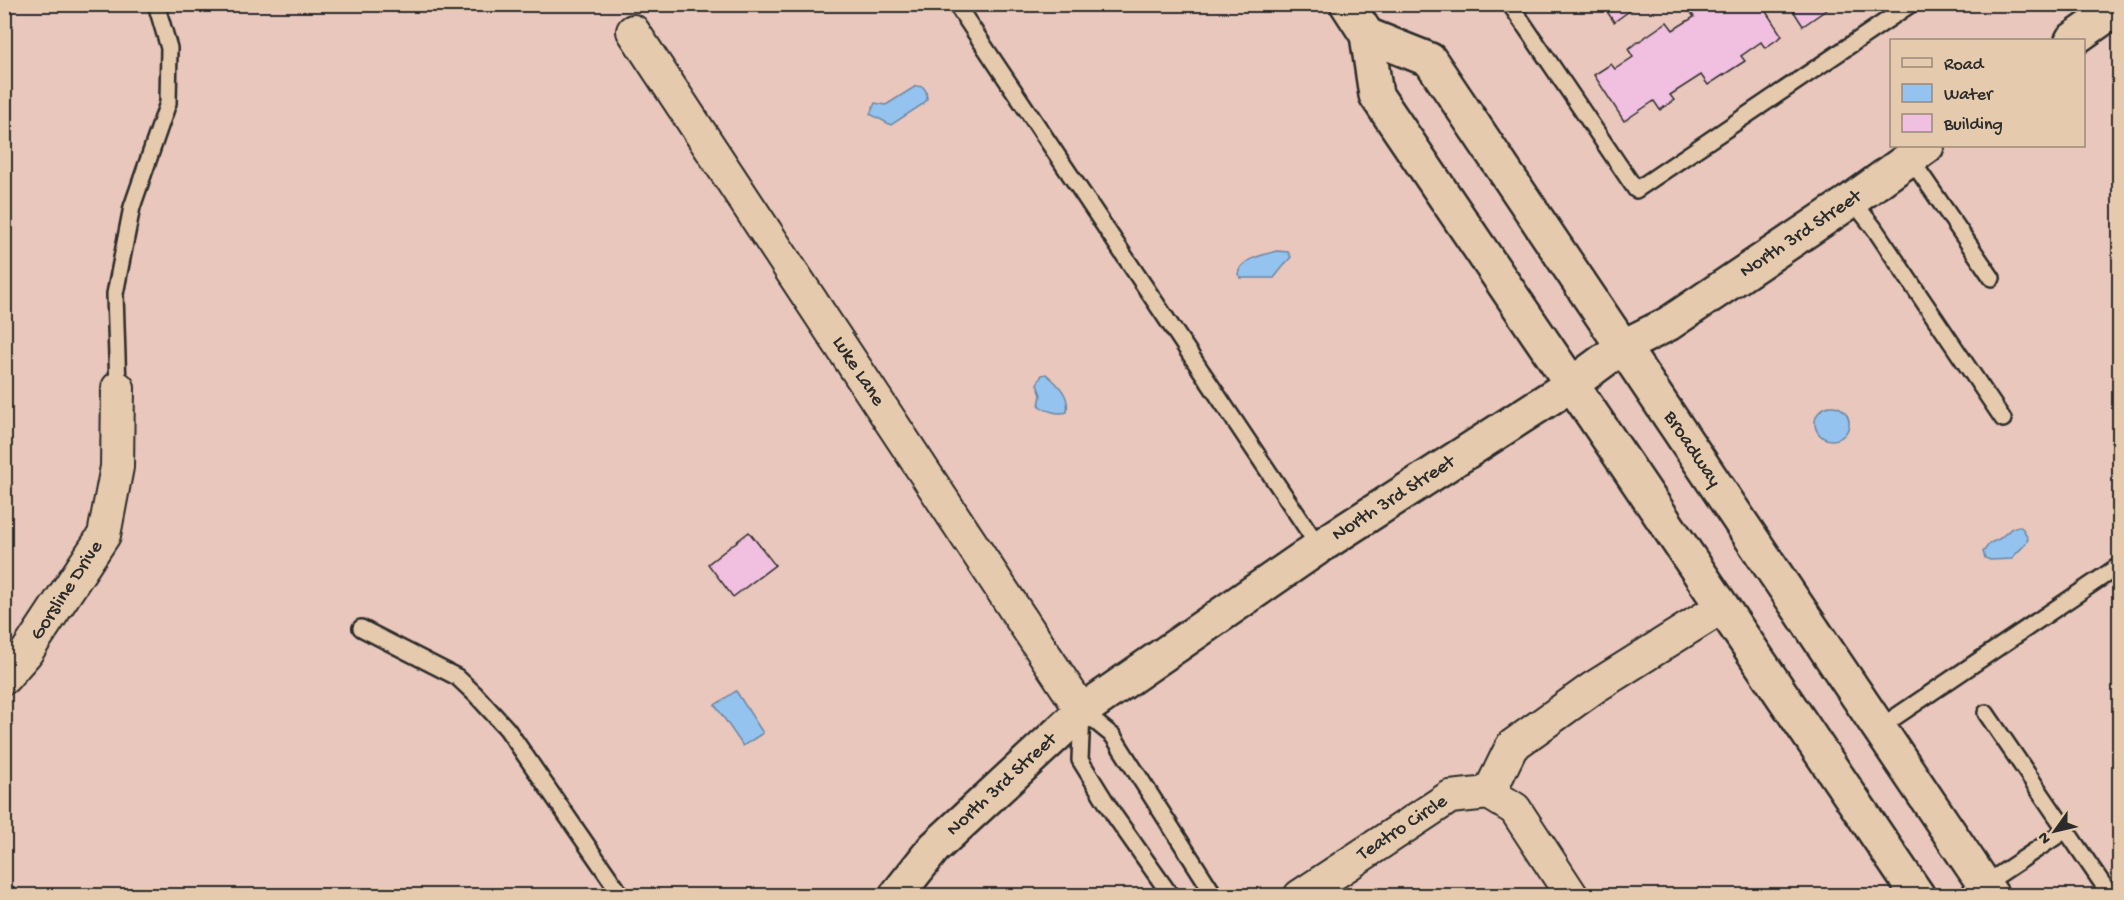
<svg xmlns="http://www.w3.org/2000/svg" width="2124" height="900" font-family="'Gochi Hand',sans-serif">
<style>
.water{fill:#95c3ef;stroke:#6b86a1;stroke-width:1.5}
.building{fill:#f1bfdf;stroke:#2b2b2b;stroke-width:1.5}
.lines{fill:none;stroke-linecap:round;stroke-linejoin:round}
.lane-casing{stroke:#2b2b2b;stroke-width:20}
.street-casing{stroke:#2b2b2b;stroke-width:36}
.secondary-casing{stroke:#2b2b2b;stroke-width:38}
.primary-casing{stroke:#2b2b2b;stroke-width:38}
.lane{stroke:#e6caad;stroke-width:15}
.street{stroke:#e6caad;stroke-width:32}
.secondary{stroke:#e6caad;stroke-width:33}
.primary{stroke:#e6caad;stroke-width:33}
.labels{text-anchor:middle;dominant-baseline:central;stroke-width:5;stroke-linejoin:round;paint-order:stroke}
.street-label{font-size:20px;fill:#2b2b2b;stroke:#e6caad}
</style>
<rect width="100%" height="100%" fill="#e9c7bc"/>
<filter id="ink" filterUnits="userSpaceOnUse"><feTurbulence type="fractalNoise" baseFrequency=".0167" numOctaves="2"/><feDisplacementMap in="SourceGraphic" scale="12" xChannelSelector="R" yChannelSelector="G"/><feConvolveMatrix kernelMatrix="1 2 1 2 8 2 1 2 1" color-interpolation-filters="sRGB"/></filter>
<g filter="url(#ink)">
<path class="water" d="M916 86 923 87 926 91 927 99 923 104 891 125 870 114 875 103 886 105Z
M1277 251 1288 252 1291 257 1274 278H1241L1238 274C1241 258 1264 255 1277 251Z
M1046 374C1058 384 1070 395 1067 412 1059 415 1046 411 1039 406L1041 395 1037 384 1042 375Z
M1815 423a17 17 0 1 1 34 0a17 17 0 1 1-34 0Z
M2019 526 2023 529 2028 539C2025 548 2016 551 2012 559L1990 560 1985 558 1983 552 1990 543 1999 539 2012 528Z
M736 691 763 733 743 746 715 705Z"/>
<path class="building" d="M1602 4H1639L1614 22Z
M1700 4H1761L1782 36 1765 48 1761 42 1741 56 1745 61 1708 85 1701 75 1670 95 1674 100 1660 110 1654 101 1624 121 1594 75 1611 64 1615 69 1633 57 1628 49 1667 22 1673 30 1694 17 1690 11Z
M1789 4H1827L1829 8 1803 26Z
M749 532 775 565 733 597 708 564Z"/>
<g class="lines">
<defs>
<path id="lane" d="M956 4 1319 547
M1510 4 1636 190 1911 4
M1910 158 1992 278
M1852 200 1874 228 2003 419
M118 388 115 294 132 207 168 103 169 48 156 4
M361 628 457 677 475 694 507 729 622 896
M1986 713 2111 896
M1879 728 2120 565
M1985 884 2066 830
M1171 896 1114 815 1080 760 1082 711 1113 736 1215 896"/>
<g id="street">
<path id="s1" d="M633 31 1082 711"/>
<path id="s2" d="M4 678 26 653 104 535 117 467 118 388"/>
<path d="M1489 793 1512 746 1593 688 1722 607"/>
<path id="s3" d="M1300 896 1450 797 1489 793 1515 809 1572 896"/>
</g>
<g id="secondary">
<path d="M2072 40 2120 6"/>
<path id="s4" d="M896 896 934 848 1082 711 1319 547 1572 384 1622 347 1668 324 1852 200 1927 146"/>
</g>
<g id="primary">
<path d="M1347 4 1367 35 1376 95 1918 896"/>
<path id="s5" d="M1367 35 1430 60 1992 896"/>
</g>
</defs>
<use href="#lane" class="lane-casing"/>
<use href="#street" class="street-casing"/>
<use href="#secondary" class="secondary-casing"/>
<use href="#primary" class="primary-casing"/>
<use href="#lane" class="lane"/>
<use href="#street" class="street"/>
<use href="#secondary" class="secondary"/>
<use href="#primary" class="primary"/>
</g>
</g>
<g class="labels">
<g class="street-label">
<text stroke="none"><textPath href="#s4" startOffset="1126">North 3rd Street</textPath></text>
<text stroke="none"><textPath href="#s1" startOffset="408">Luke Lane</textPath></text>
<text stroke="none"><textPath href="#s5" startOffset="537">Broadway</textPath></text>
<text stroke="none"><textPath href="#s4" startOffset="640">North 3rd Street</textPath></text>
<text stroke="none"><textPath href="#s2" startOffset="108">Gorsline Drive</textPath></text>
<text stroke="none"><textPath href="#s4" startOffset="154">North 3rd Street</textPath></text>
<text stroke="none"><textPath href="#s3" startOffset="123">Teatro Circle</textPath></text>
</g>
</g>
<rect width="2124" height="900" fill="none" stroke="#e6caad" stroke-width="24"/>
<rect x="12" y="12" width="2100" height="876" fill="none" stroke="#2b2b2b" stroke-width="2" filter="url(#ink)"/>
<rect x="1890" y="39" width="195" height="108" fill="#e6caad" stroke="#9b8a79" stroke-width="1.5"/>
<rect x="1902" y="58" width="30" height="9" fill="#e6caad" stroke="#9b8a79" stroke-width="1.5"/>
<text x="1944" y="69" font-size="18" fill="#2b2b2b">Road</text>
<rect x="1902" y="84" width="30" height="18" fill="#95c3ef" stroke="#9b8a79" stroke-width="1.5"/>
<text x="1944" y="99" font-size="18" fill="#2b2b2b">Water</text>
<rect x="1902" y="114" width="30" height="18" fill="#f1bfdf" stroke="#9b8a79" stroke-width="1.5"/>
<text x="1944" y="129" font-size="18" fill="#2b2b2b">Building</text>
<g transform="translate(2055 831) rotate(236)" stroke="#e6caad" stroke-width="4.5" paint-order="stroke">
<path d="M0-4.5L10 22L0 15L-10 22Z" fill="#2b2b2b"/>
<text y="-9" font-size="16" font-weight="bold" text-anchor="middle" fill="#2b2b2b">N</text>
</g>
</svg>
